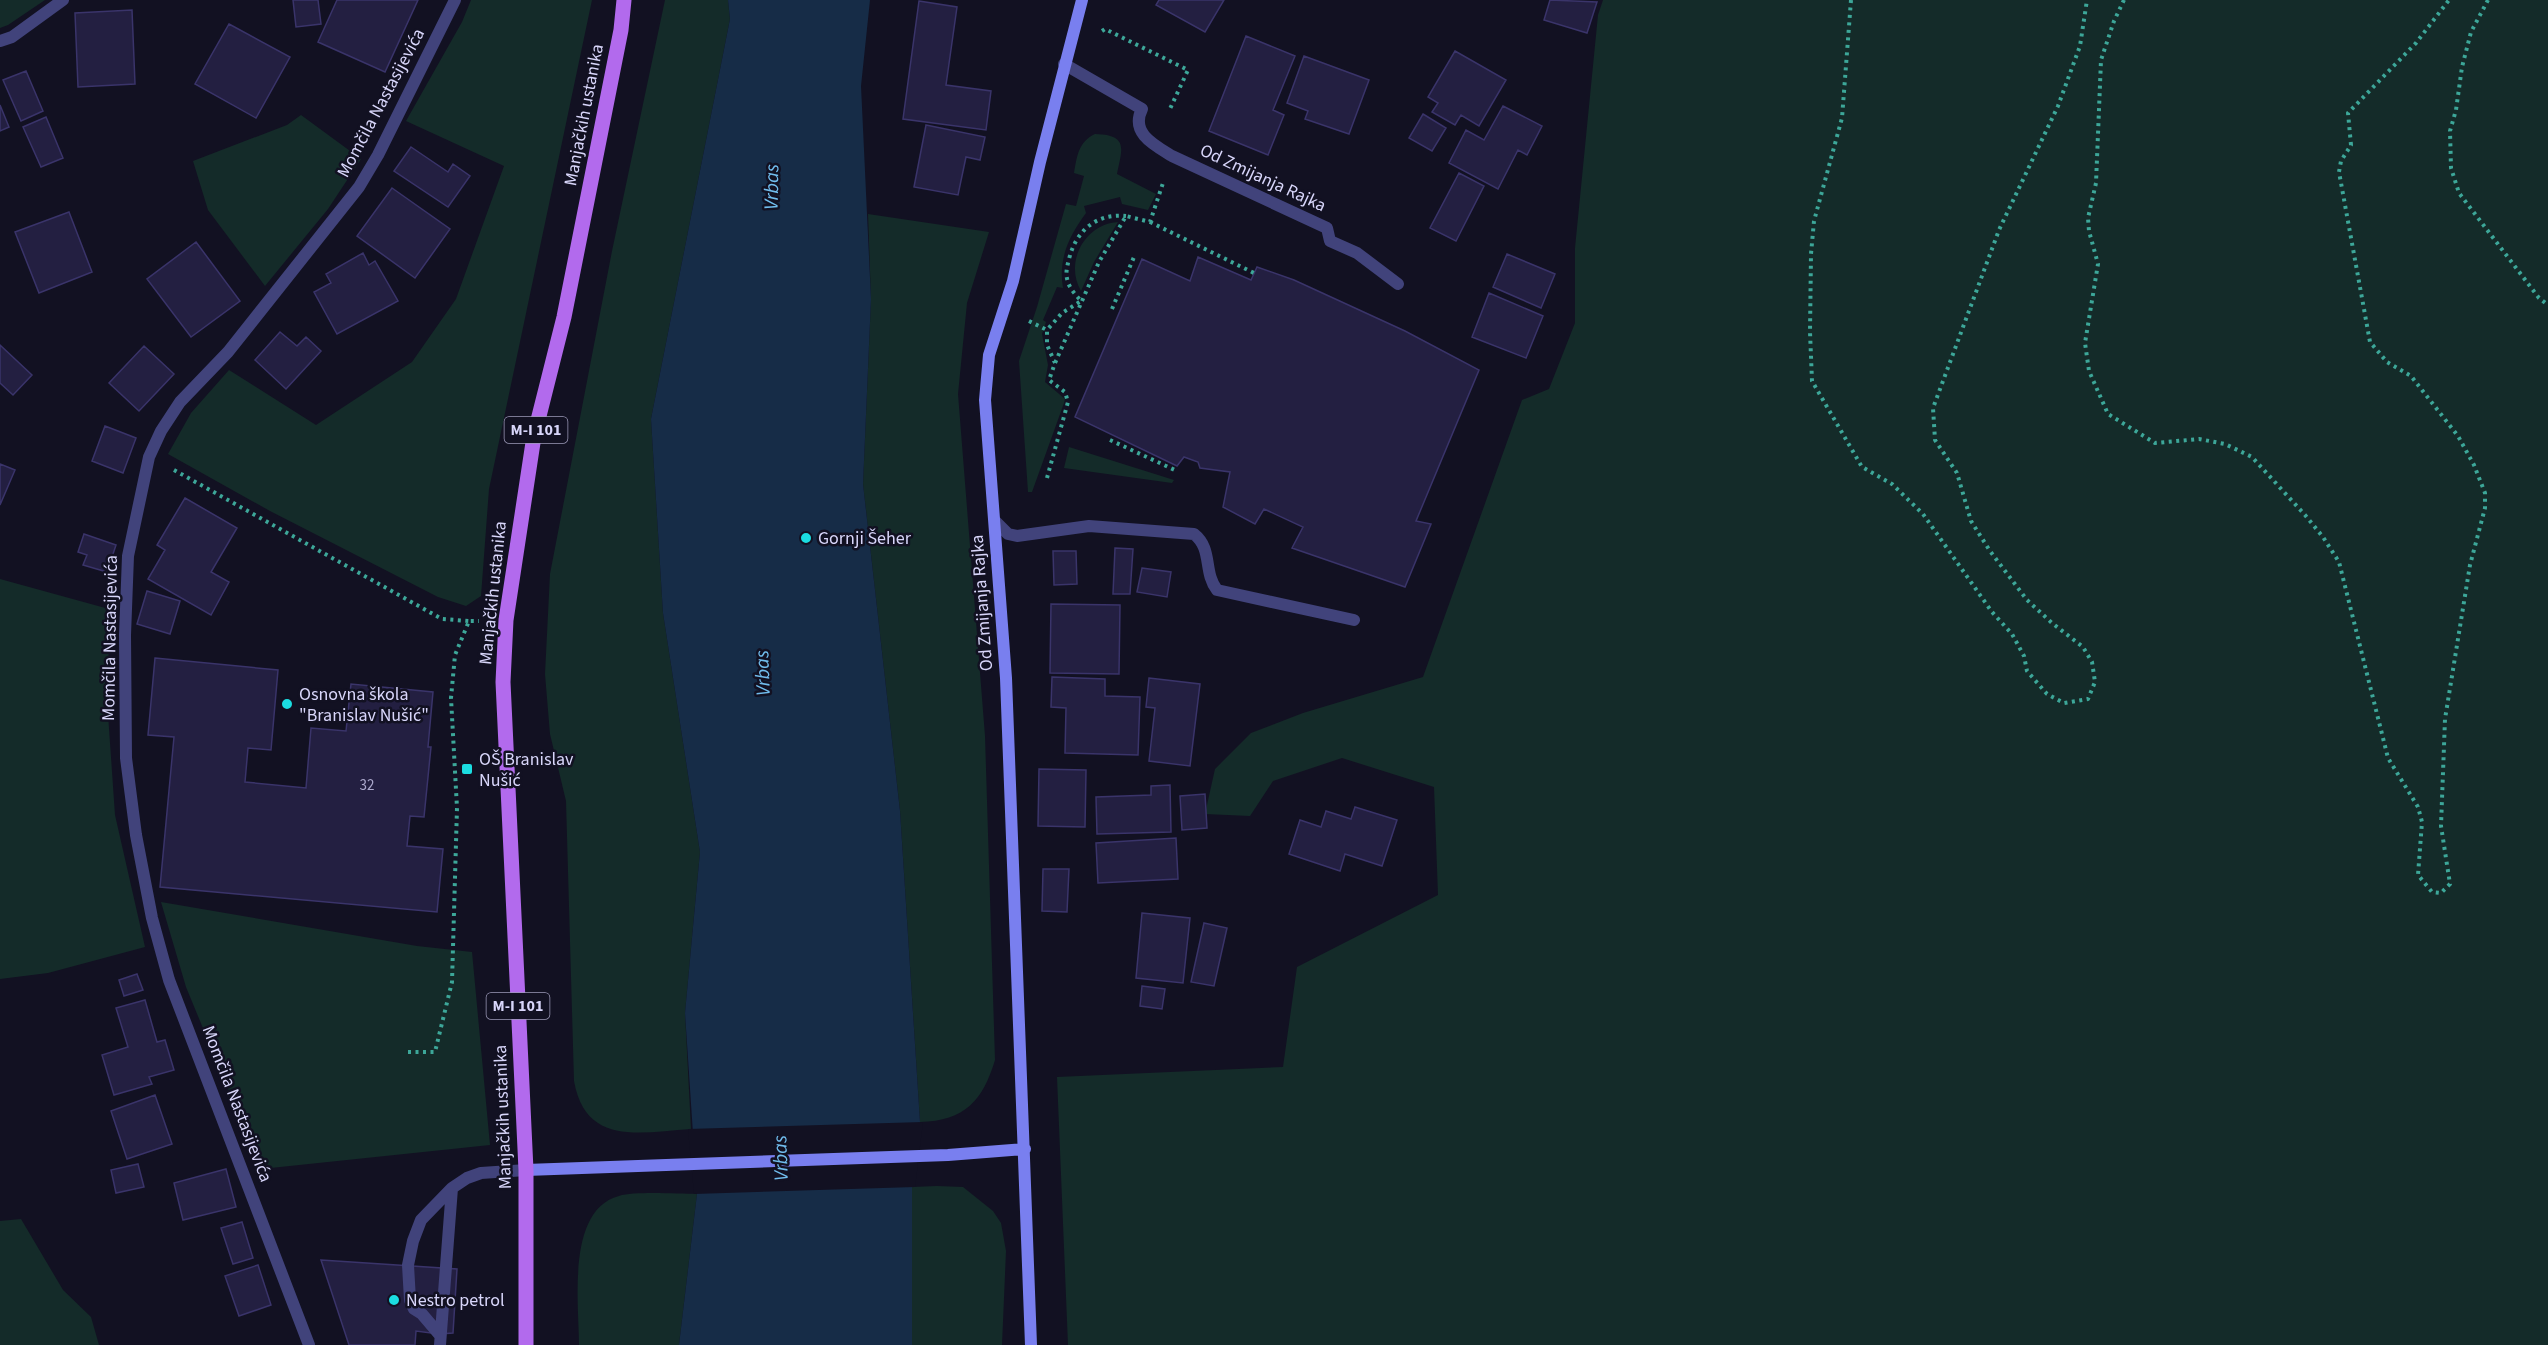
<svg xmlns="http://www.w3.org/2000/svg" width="2548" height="1345" font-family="'Source Sans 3',sans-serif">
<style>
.green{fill:#142b29}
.water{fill:#162c47}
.pier{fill:#121122}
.building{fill:#231f41;stroke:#3a346a;stroke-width:1.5}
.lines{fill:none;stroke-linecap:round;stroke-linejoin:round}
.path{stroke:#3da799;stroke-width:4;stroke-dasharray:3 4.5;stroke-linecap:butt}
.lane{stroke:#41437b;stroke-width:12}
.street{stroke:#41437b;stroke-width:12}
.secondary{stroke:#797fef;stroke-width:12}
.primary{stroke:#b26aed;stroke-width:15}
.poi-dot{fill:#1bdde1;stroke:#121122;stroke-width:2}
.labels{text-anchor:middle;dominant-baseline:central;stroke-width:5;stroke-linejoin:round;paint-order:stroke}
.number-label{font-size:15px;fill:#aba8cc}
.shield{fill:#121122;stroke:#9d9bb9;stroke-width:1.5}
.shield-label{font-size:16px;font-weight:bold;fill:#d8d6fa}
.street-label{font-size:18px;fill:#d8d6fa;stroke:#121122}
.poi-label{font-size:18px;fill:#d8d6fa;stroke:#121122;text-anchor:start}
.water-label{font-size:20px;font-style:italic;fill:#71bdee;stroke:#121122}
</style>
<rect width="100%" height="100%" fill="#121122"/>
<path class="green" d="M0 0H45L8 25 0 28Z
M471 0H592L489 489 481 596 466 606 438 597 270 511 168 454 191 413 229 370 316 425 412 362 456 299 504 166 406 121 462 22Z
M665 0H728L730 19 651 419 663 613 700 852 685 1013 691 1129C641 1132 586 1147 574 1081L566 801 550 734 545 674 550 574 612 251Z
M1603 0H2548V1345H1068L1057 1077 1283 1067 1297 967 1438 895 1434 787 1342 758 1273 781 1250 816 1205 814 1215 769 1251 733 1303 713 1423 677 1522 400 1549 389 1575 323V248L1598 15Z
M301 115 361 159 328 209 265 286 208 210 193 161 287 125Z
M1095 134C1129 135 1122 149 1117 174L1156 194 1148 210 1122 204 1120 197 1084 206 1086 213C1069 236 1058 259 1063 288L1057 287 1043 320 1046 322 1042 334 1048 365 1045 382 1065 399 1064 403 1032 492H1028L1019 361 1037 307 1066 204 1076 206 1084 176 1074 173C1077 157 1078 142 1095 134Z
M868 214 989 232 967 303 958 394 985 736 995 1060C983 1100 965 1121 920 1122L900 811 863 484 871 299Z
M1118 222 1094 262 1081 291C1064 262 1085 224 1118 222Z
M1069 447 1174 480 1172 483 1064 468Z
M0 579 109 609 108 714 115 815 145 947 48 973 0 979Z
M161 902 417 946 472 952 490 1145 261 1169 186 987Z
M937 1186 963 1187 993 1211 1001 1223 1006 1251 1002 1345H912V1187Z
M697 1194 679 1345H579C579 1304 566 1210 619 1196 636 1191 677 1194 697 1194Z
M21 1219 63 1290 91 1317 99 1345H0V1221Z"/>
<path class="water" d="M728 0H870L861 86 871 299 863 484 900 811 920 1122 912 1187V1345H679L697 1194 685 1013 700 852 663 613 651 419 730 19Z"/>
<path class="pier" d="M923 1122 915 1187 694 1194 688 1129Z"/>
<path class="building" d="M293 0H318L321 24 296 27Z
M337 0H418L385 72 318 42Z
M1159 0H1224L1205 32 1156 5Z
M1550 0 1597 2 1587 33 1544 20Z
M919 1 957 7 946 85 991 91 986 130 903 119Z
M132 10 135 84 78 87 75 13Z
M229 24 290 57 256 118 195 84Z
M1246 36 1295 56 1273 110 1284 115 1268 155 1209 131Z
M1455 51 1506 80 1479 126 1461 115 1455 125 1432 112 1438 103 1428 97Z
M1304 56 1369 80 1349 134 1305 119 1308 111 1287 103Z
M26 71 43 111 21 121 3 80Z
M0 105 9 127 0 131Z
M1503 106 1542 126 1527 155 1518 150 1498 189 1449 163 1466 130 1484 140Z
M1423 114 1446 128 1432 151 1409 138Z
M46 117 63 158 41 167 23 127Z
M926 125 985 137 980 160 966 157 958 195 914 187Z
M411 147 448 172 453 164 470 176 448 207 394 171Z
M1459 173 1484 186 1456 241 1430 228Z
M392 188 450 229 415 278 357 236Z
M69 212 92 272 39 293 15 232Z
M196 242 240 301 191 337 147 279Z
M363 253 369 265 375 261 398 301 337 334 314 292 331 283 326 274Z
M1507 254 1555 274 1541 308 1493 287Z
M1198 257 1251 280 1257 267 1294 280 1405 331 1479 370 1416 521 1431 524 1405 587 1292 548 1303 527 1264 509 1255 524 1223 507 1230 472 1200 468 1198 462 1184 457 1177 466 1075 417 1142 259 1190 281Z
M1489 293 1543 316 1526 358 1472 337Z
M280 332 297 346 306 337 321 351 286 389 255 360Z
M0 345 32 375 13 395 0 383Z
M144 346 174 374 139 411 109 383Z
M105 426 136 438 123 473 92 461Z
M0 464 15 470 0 505Z
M185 498 237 528 211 572 229 582 211 615 148 579 165 550 157 545Z
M84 534 116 545 107 572 83 565 87 555 78 552Z
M1115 548 1133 549 1130 594H1113Z
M1053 551H1076L1077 584 1054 585Z
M1142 568 1171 572 1167 597 1137 592Z
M147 591 180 601 170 634 137 624Z
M1051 604 1120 605 1119 674 1050 673Z
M155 658 278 670 271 750 248 748 245 782 306 788 311 728 346 731 351 684 433 692 428 747H431L424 817 410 816 407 846 443 849 437 912 160 887 174 737 148 735Z
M1052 677 1105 679V696L1140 697 1138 755 1065 753 1066 708 1051 707Z
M1149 678 1200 684 1190 766 1149 761 1155 708 1146 707Z
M1039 769 1086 770 1085 827 1038 826Z
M1170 785 1171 832 1097 834 1096 797 1151 795V786Z
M1205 794 1207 828 1182 830 1180 796Z
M1355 807 1397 820 1382 866 1345 854 1340 871 1289 854 1300 820 1321 827 1326 811 1351 819Z
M1176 838 1178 879 1098 883 1096 843Z
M1043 869H1069L1067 912 1042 911Z
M1142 913 1190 918 1183 983 1136 978Z
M1204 923 1227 928 1214 986 1191 982Z
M137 974 143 990 124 996 119 980Z
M1142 986 1165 989 1162 1009 1140 1006Z
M145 1000 157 1042 165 1040 174 1070 149 1077 152 1084 114 1095 102 1055 128 1047 116 1008Z
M155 1095 172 1144 127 1159 111 1111Z
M138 1164 144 1187 116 1193 111 1170Z
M226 1169 236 1207 183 1220 174 1183Z
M242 1222 253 1258 233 1264 221 1228Z
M321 1260 457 1269 453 1333 439 1334 416 1331 415 1345H349Z
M258 1265 271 1305 239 1316 225 1276Z"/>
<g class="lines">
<path class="path" d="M1851 0 1842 118 1814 221 1811 254 1810 332 1812 381 1862 467 1892 484 1923 514 1992 612 2012 634 2024 656 2027 671 2047 694 2064 703 2088 699 2095 682 2092 662 2083 647 2052 623 2027 600 1990 551 1971 521 1957 473 1935 440 1933 408 1999 230 2058 106 2080 46 2087 0
M2124 0 2114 21 2101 60 2096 183 2088 218 2089 231 2098 264 2085 343 2089 371 2108 414 2155 443 2199 439 2225 444 2252 457 2305 515 2323 537 2339 562 2388 758 2418 807 2422 822 2418 875 2432 892 2441 893 2450 884 2441 826 2445 719 2470 565 2485 508V493L2474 465 2458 436 2411 376 2387 362 2370 342 2339 172 2341 161 2351 145 2348 113 2416 43 2449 0
M2488 0 2471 32 2462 67 2456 110 2450 131 2451 168 2459 193 2539 298 2548 305
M1102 31 1105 29 1188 70 1169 111
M1150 222 1254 273
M1112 309 1134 257
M1029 321 1047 330
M1055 363 1047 345V330L1062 313 1081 301C1076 295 1070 289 1068 282 1065 274 1067 267 1069 259 1076 231 1096 213 1126 216
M1110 440 1177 471
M174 470 442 619 469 621
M1047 478 1068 402 1065 392 1049 380 1055 363 1099 262 1126 216 1150 222 1164 180
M408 1052H435L452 982 457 808 451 698 455 655 469 621H479"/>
<path class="lane" d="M1064 64 1142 109C1130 133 1154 145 1172 156L1327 228 1330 241 1357 253 1398 284
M995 521 1008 534 1017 536 1089 526 1194 534C1213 549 1203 572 1217 590L1354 620
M439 1334 422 1314 414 1309 410 1300 408 1265 413 1241 421 1220 452 1188 467 1178 481 1173 526 1170
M440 1345 452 1188"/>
<path class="street" d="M0 41 12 37 63 0
M309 1345 169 980 152 918 136 835 126 758 125 635 128 556 149 457 161 431 180 402 228 352 359 187 378 155 455 0"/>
<path class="secondary" d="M526 1170 948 1155 1025 1149
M1031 1345 1006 678 985 400 989 355 1013 281 1040 162 1082 0"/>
<path class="primary" d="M526 1345V1170L503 682 506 620 534 436 564 317 621 30 624 0"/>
</g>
<g class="poi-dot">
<circle cx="806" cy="538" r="6"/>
<circle cx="287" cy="704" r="6"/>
<rect x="461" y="763" width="12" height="12" rx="3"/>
<circle cx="394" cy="1300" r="6"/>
</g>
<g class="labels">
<g class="number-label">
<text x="367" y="785">32</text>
</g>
<g class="shield">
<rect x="504.5" y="417" width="63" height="26" rx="4.5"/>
<rect x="486.5" y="993" width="63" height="26" rx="4.5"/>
</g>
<g class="shield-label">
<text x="536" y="430">M-I 101</text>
<text x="518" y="1006">M-I 101</text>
</g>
<g class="street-label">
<text transform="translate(381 103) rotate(-62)">Momčila Nastasijevića</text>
<text transform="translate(584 115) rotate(-79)">Manjačkih ustanika</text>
<text transform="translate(1263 178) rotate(25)">Od Zmijanja Rajka</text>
<text transform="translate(493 593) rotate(-84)">Manjačkih ustanika</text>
<text transform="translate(982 603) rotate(-94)">Od Zmijanja Rajka</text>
<text transform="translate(110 638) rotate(-89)">Momčila Nastasijevića</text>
<text transform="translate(237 1104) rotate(69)">Momčila Nastasijevića</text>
<text transform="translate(503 1117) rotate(-92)">Manjačkih ustanika</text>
</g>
<g class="poi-label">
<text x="818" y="538">Gornji Šeher</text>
<text x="299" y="694">Osnovna škola<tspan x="299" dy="21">"Branislav Nušić"</tspan></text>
<text x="479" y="759">OŠ Branislav<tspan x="479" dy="21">Nušić</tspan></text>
<text x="406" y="1300">Nestro petrol</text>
</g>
<g class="water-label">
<text transform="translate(772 187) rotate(-89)">Vrbas</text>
<text transform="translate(763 673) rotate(-92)">Vrbas</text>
<text transform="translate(781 1158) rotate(-92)">Vrbas</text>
</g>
</g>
</svg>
